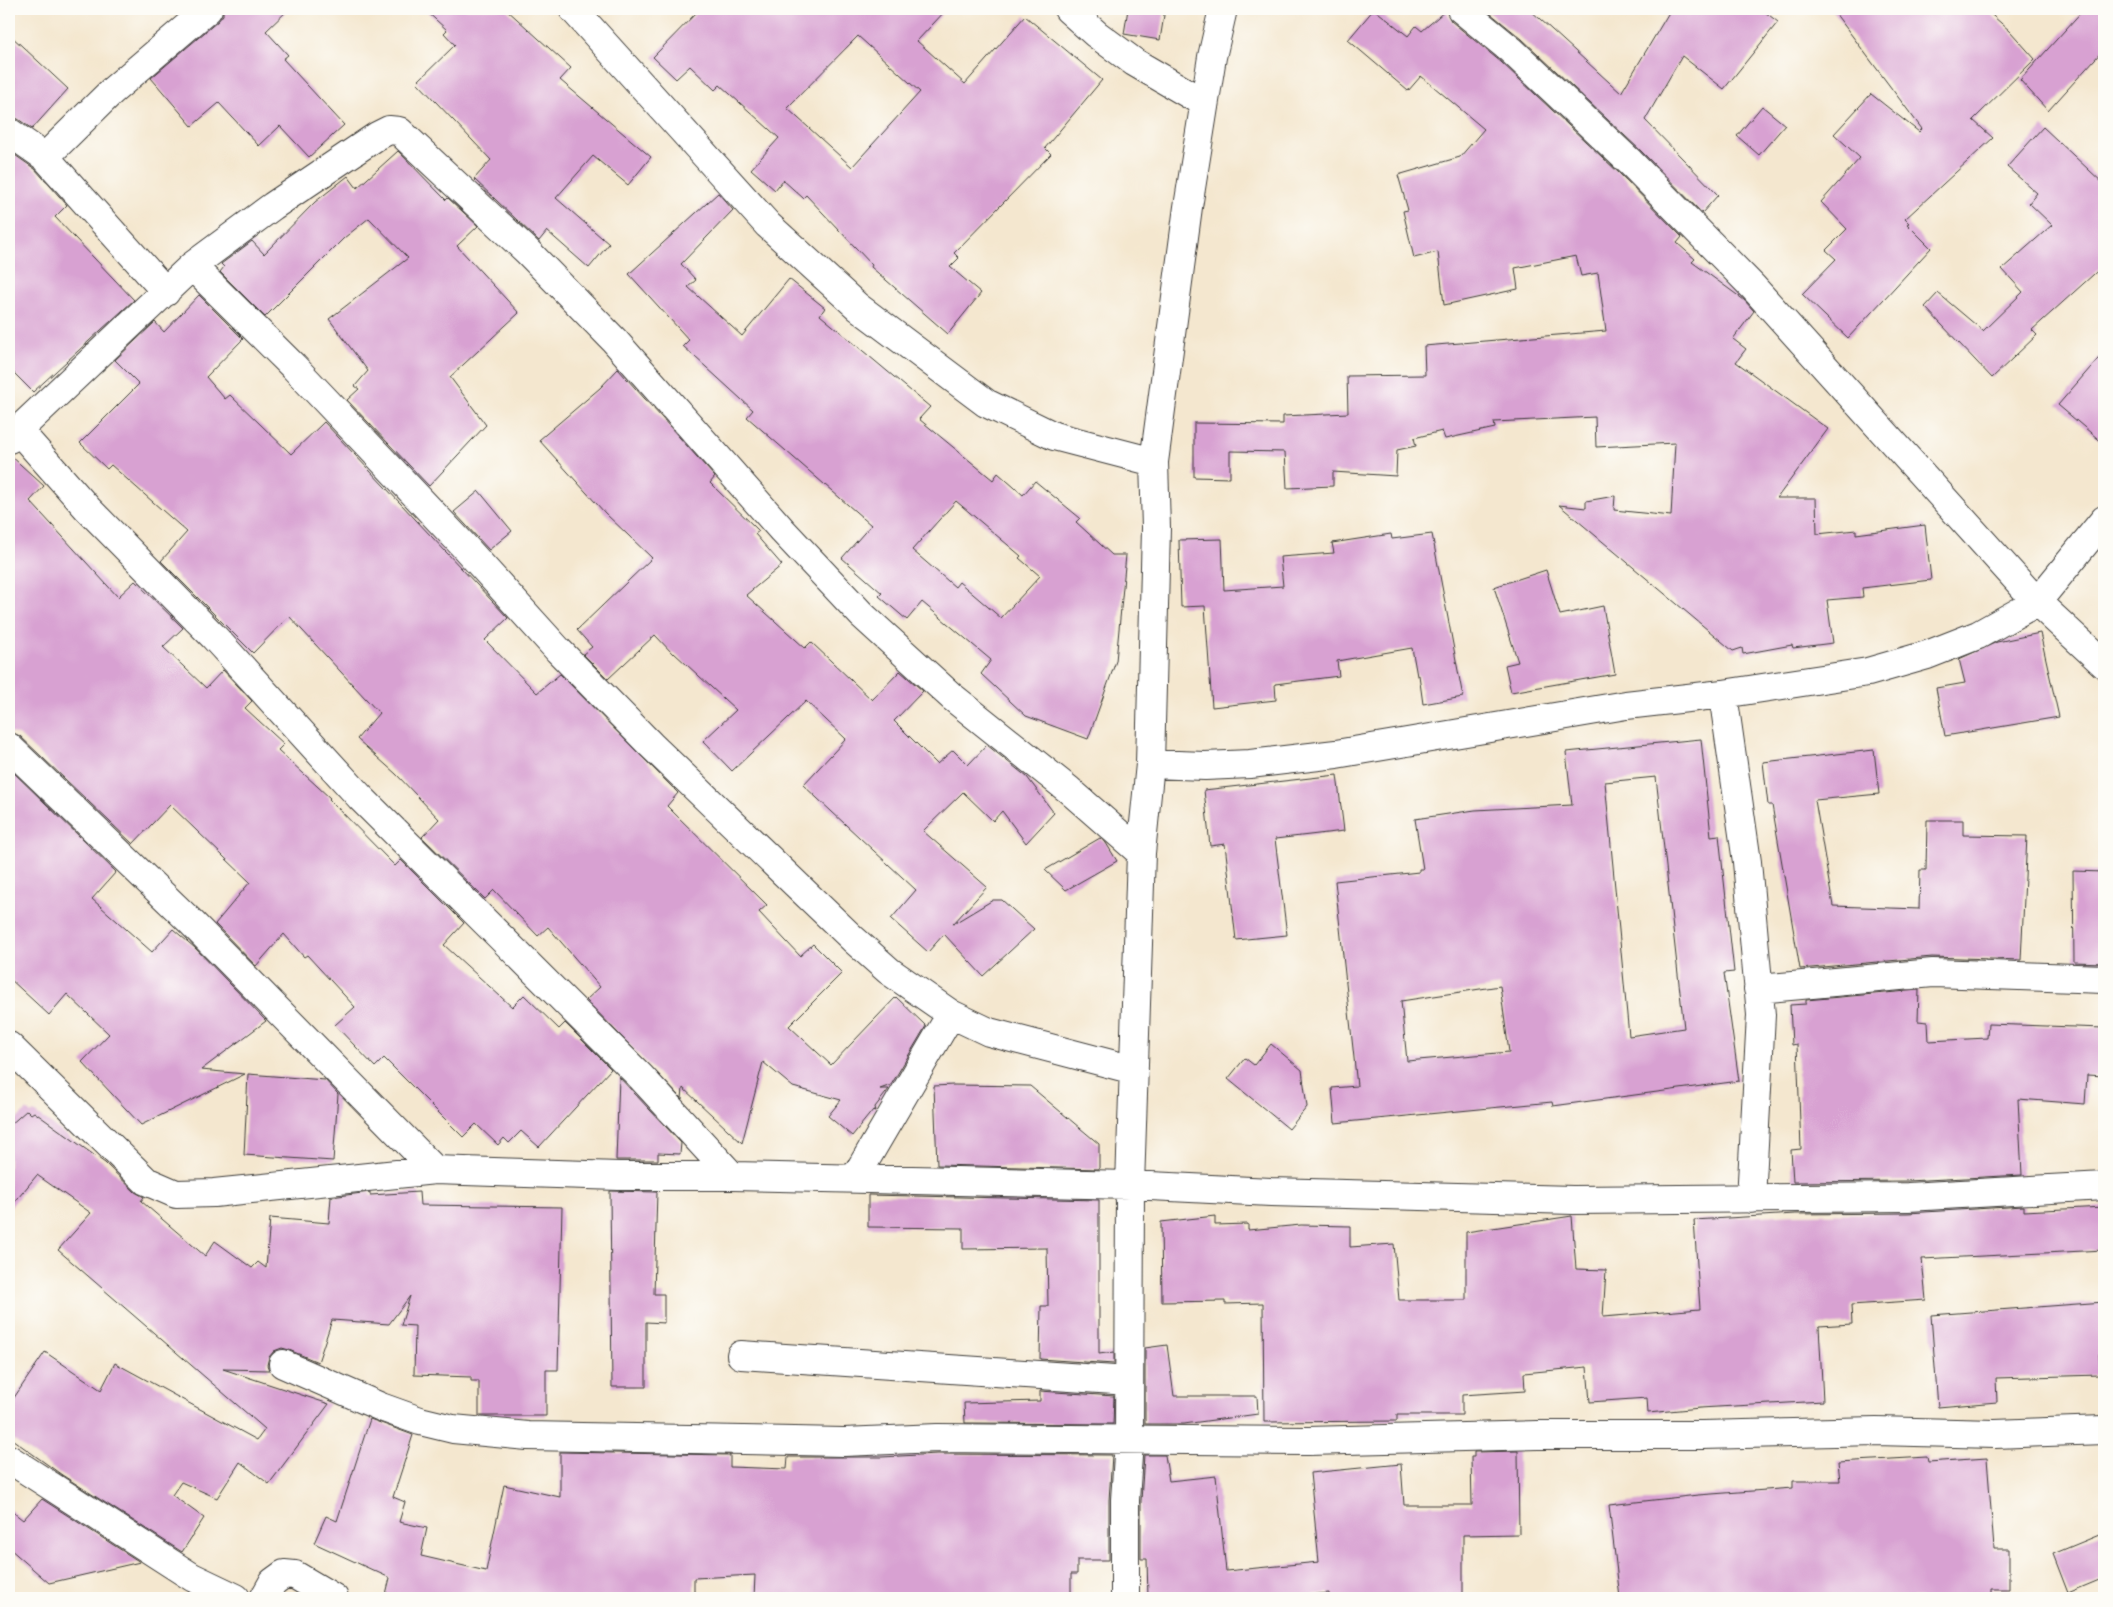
<svg xmlns="http://www.w3.org/2000/svg" width="2113" height="1607" font-family="'Libre Bodoni',serif">
<style>
.building{fill:#d8a1d2;fill-rule:evenodd}
.lines{fill:none;stroke-linecap:round;stroke-linejoin:round}
.minor-casing{stroke:#3c3a37;stroke-width:30}
.minor{stroke:#fff;stroke-width:28}
</style>
<rect width="100%" height="100%" fill="#fdfcf7"/>
<filter id="ink" filterUnits="userSpaceOnUse"><feTurbulence type="fractalNoise" baseFrequency=".02" numOctaves="2"/><feDisplacementMap in="SourceGraphic" scale="10" xChannelSelector="R" yChannelSelector="G"/><feConvolveMatrix kernelMatrix="1 2 1 2 8 2 1 2 1" color-interpolation-filters="sRGB"/></filter>
<filter id="wash" filterUnits="userSpaceOnUse"><feTurbulence type="fractalNoise" baseFrequency=".0096" numOctaves="4" result="noise"/><feDisplacementMap in="SourceGraphic" scale="20" xChannelSelector="R" yChannelSelector="G"/><feGaussianBlur stdDeviation="1.12" result="paint"/><feColorMatrix in="noise" values="0 0 0 0 0 0 0 0 0 0 0 0 0 0 0 0 0 1.4 0 .05"/><feComposite in="paint" operator="in"/></filter>
<g filter="url(#wash)">
<rect width="100%" height="100%" fill="#f4e7cf"/>
<g id="blocks">
<path class="building" d="M223 9H289L266 31 288 55 283 59 344 125 309 157 280 126 259 146 219 103 192 126 151 78 218 21 223 15Z
M424 9H506L571 68 560 80 651 157 628 185 593 156 556 198 609 244 589 268 547 231 539 241 474 179 491 160 417 82 455 45 444 33 447 30Z
M700 9H947L917 41 965 84 1025 16 1102 80 1045 148 1051 154 954 253 959 258 950 267 981 293 948 334 871 267 872 265 806 195 803 198 783 180 775 190 751 169 779 138 720 85 715 90 690 66 676 79 653 57ZM858 36 920 92 852 167 787 108Z
M1128 9H1165L1160 40 1124 34Z
M1374 9 1408 36 1416 26 1422 31 1446 10 1451 21 1501 62 1619 173 1682 237 1677 243 1695 259 1692 262 1744 300 1754 311 1733 339 1746 349 1736 362 1828 429 1777 498H1816L1817 534 1856 530V534L1925 525 1931 580 1862 588 1863 597 1827 600 1833 643 1793 648 1792 645 1743 654 1742 648 1733 651 1559 505 1586 508V501L1615 496 1614 510 1671 516 1675 443 1596 447 1595 417 1494 422 1495 428 1445 439 1442 431 1414 438 1416 446 1397 450 1396 476 1333 472V486L1287 488 1285 452 1230 451V478L1194 477V423L1283 424V416L1348 413 1347 376 1425 375 1424 346 1606 331 1598 273 1581 276 1576 256 1515 268 1518 289 1444 305 1438 252 1414 258 1403 211 1408 210 1398 175 1460 157 1484 129 1421 76 1408 91 1348 40Z
M1485 9H1529L1621 93 1671 9H1761L1778 22 1724 89 1682 56 1645 120 1718 195 1702 213 1641 151 1522 39Z
M1832 9H1985L2010 31 2035 59 1973 120 1993 138 1905 219 1909 223 1907 224 1931 248 1848 338 1802 294 1836 259 1826 250 1847 229 1821 202 1860 158 1834 134 1871 94 1919 132 1922 129Z
M2084 9H2104V49L2048 111 2020 80Z
M9 34 68 89 32 129 18 119 9 117Z
M1762 106 1785 125 1759 155 1737 136Z
M2043 127 2104 184V265L2032 330 2037 335 1992 378 1925 307 1938 293 1983 331 2023 292 2002 269 2052 225 2029 203 2037 193 2007 167Z
M9 151 35 169 67 205 55 217 134 300 33 392 9 368Z
M398 151 446 200 448 198 478 226 457 246 519 313 450 377 486 425 429 486 347 400 359 389 355 386 368 371 329 319 408 258 369 218 344 238 265 317 220 272 224 267 221 264 252 241 264 254 315 202 348 176 357 188Z
M718 193 733 210 681 264 696 280 688 287 742 336 789 279 825 308 820 315 930 407 919 419 993 480 998 473 1023 495 1035 481 1080 518 1076 522 1112 555H1126L1116 661 1088 739 1026 716 981 674 991 660 922 602 907 620 879 596 882 593 842 558 871 525 747 417 753 410 683 346 689 340 629 274ZM956 501 1021 556 1019 558 1040 576 1001 618 959 582 955 587 912 550Z
M199 295 243 339 206 377 225 399 230 395 291 454 324 422 508 618 485 640 537 693 560 674 678 793 667 806 767 905 759 912 800 956 813 944 842 973 789 1026 831 1065 896 997 926 1026 891 1085 880 1089H889L875 1107 876 1111 873 1110 852 1136 828 1116 841 1100 793 1087 763 1062 742 1143 683 1088 682 1099 586 1000 600 987 548 927 538 936 494 890 485 899 422 837 439 819 396 774 357 739 379 713 289 616 253 653 161 561 187 532 111 465 107 469 80 443 139 384 115 360 155 322 164 332Z
M2104 352V444L2058 405Z
M618 369 715 477 710 483 759 531 755 534 782 565 746 595 805 648 811 642 872 700 900 671 923 691 894 721 937 764 953 750 968 765 987 745 1027 777 1054 813 1026 843 1002 811 993 821 963 792 923 831 987 887 953 924 993 900H1002L1034 929 983 976 944 934 928 952 891 919 916 890 803 785 846 739 806 701 732 771 703 741 736 710 674 653 673 654 655 635 608 679 583 654 592 647 577 630 652 558 605 513 539 440 600 388Z
M9 454 44 486 30 501 118 597 135 581 183 628 163 647 206 688 223 670 252 701 245 708 284 744 278 750 330 798 329 799 395 866 401 860 464 923 444 945 512 1007 524 995 559 1029 565 1023 611 1069 539 1147 521 1131 509 1143 504 1138 498 1145 476 1124 463 1137 384 1058 375 1067 335 1025 355 1007 307 955 304 957 284 934 256 966 215 924 250 882 170 805 133 844 20 736 9 732Z
M479 491 512 531 489 550 454 512Z
M1391 534 1392 539 1432 534 1463 697 1423 704 1419 675 1417 676 1412 648 1337 661 1339 676 1275 684 1276 700 1212 707 1205 606 1181 607 1179 540 1222 539 1224 590 1283 586 1280 557 1334 553 1332 543Z
M1546 570 1560 615 1603 606 1615 674 1511 692 1505 665 1518 662 1494 587Z
M2040 633 2059 717 1945 736 1936 688 1965 683 1959 659 1997 642Z
M1701 739 1711 836 1719 835 1734 972 1724 973 1739 1081 1553 1106 1552 1102 1335 1123 1332 1088 1357 1086 1335 881 1419 872V869H1423L1415 819 1475 810 1572 805 1566 752ZM1656 777 1684 1028 1629 1036 1605 782ZM1500 986 1509 1052 1407 1061 1401 1001Z
M1874 750 1879 794 1815 800 1833 906 1919 909 1920 870H1926L1927 820H1963V835L2027 836 2021 960 1932 957 1800 969 1772 805H1768L1763 762Z
M9 768 116 872 92 899 152 952 173 929 195 948 266 1021 201 1070 245 1074 141 1125 82 1062 109 1034 67 994 49 1015 9 978Z
M1337 775 1344 831 1275 839 1287 935 1236 940 1225 844 1210 846 1204 790Z
M1100 838 1106 843 1117 861 1066 890 1045 870Z
M2073 871 2104 872V963L2074 962Z
M1919 990 1918 1021 1928 1022 1929 1041 1987 1038 1988 1024 2104 1028V1076L2087 1075 2085 1104 2018 1099 2022 1175 1907 1181 1793 1182 1791 1150 1801 1149 1797 1044 1792 1045 1790 1005 1806 1004V1000Z
M1271 1044 1302 1070 1307 1107 1289 1129 1228 1079 1245 1058 1254 1065Z
M248 1074 325 1080 338 1094 333 1161 244 1155Z
M619 1077 681 1143 680 1154 658 1153V1160H616Z
M953 1085 1030 1086 1099 1144V1169L937 1165 934 1086Z
M27 1110 31 1114 34 1112 105 1163 135 1192 144 1197 141 1201 205 1256 215 1241 252 1268 258 1262 266 1268 270 1218 329 1223 331 1197 370 1192V1195L419 1192 420 1205 562 1207 558 1370H546V1416H479V1381H471V1377L414 1375 415 1326 401 1325 410 1296 389 1324 332 1320 318 1362 289 1350 282 1348 274 1351 269 1357 267 1365 269 1370 223 1369 329 1404 269 1484 240 1462 217 1498 181 1482 172 1495 204 1518 182 1552 62 1475 9 1437V1405L45 1352 101 1390 115 1363 257 1440 265 1429 58 1250 91 1213 37 1175 9 1209V1126Z
M610 1191 657 1192 654 1294H664V1323L646 1322V1387H612Z
M868 1195 1099 1200V1354L1114 1352V1364L1040 1359 1041 1306H1048L1047 1248 963 1249V1228L868 1227Z
M2024 1206V1211L2104 1207V1250L1922 1259 1926 1300 1851 1305 1852 1324 1819 1326 1823 1401 1700 1408 1648 1413 1647 1398 1590 1402 1587 1367 1524 1373 1525 1391 1462 1395V1415H1397V1421L1264 1422 1263 1303 1225 1304V1301L1162 1302 1161 1222 1215 1216V1225L1248 1224V1230L1301 1225 1350 1226V1247L1394 1244 1399 1300H1466V1232L1572 1216 1576 1269 1606 1270 1603 1317 1700 1309 1694 1220 1795 1214 1908 1213Z
M2104 1302V1354H2099L2100 1375 1996 1378 1997 1402 1938 1407 1931 1315Z
M1167 1345 1174 1396H1257L1258 1414 1184 1424H1145V1348Z
M1040 1391 1114 1396 1113 1424 965 1423 964 1403 1040 1401Z
M370 1419 413 1435 393 1497 405 1502 399 1522 427 1528 421 1556 486 1571 504 1485 560 1497V1452L730 1455V1467L787 1469 788 1457H882L937 1454 1112 1455 1109 1500V1560H1077V1574H1071V1598H754L755 1575 694 1578V1598H385L390 1578 314 1543 326 1516 337 1521Z
M1518 1451 1519 1534 1463 1535V1598H1329V1593L1283 1598H1148L1147 1559H1141V1501L1144 1455H1165L1169 1481 1216 1476 1226 1571 1319 1562 1310 1473 1401 1464 1404 1505H1472L1471 1457H1474V1452Z
M1927 1457 1928 1462 1987 1458 1994 1549H2009V1589H1991V1598H1620L1609 1505 1698 1495 1793 1488V1481H1840L1838 1462Z
M42 1499 140 1562 49 1583 9 1548V1509L23 1520Z
M2104 1533V1578L2068 1593 2053 1554Z"/>
</g>
</g>
<g filter="url(#ink)">
<use href="#blocks" fill-opacity="0" stroke="#3c3a37" stroke-width="1"/>
<g class="lines">
<defs>
<path id="minor" d="M573 9 768 225 858 307 986 403 1054 436 1154 462
M1068 9 1096 34 1134 62 1204 103
M1461 9 1511 50 1630 162 1753 287 2037 602 2104 664
M9 132 45 157 166 292
M45 157 112 91 208 9
M192 266 294 367 462 544 558 650 651 745 853 939 889 971 951 1014 989 1032 1134 1070
M19 431 88 509 214 637 360 797 641 1077 732 1176
M9 439 192 266 273 206 377 136 389 130 399 131 527 251 614 340 782 530 862 615 951 696 1069 790 1141 853
M1723 694 1747 862 1761 1015 1751 1199
M9 747 192 923 435 1170
M1150 764 1205 766 1250 764 1336 754 1626 705 1723 694 1868 672 1927 655 1978 635 2037 602 2104 520
M1758 989 1933 973 2104 979
M9 1046 146 1181 176 1194 214 1193 435 1170 619 1176H732L1130 1185 1271 1192 1573 1200 1908 1197 2104 1186
M855 1178 951 1014
M741 1355 1129 1381
M283 1364 381 1407 420 1421 453 1429 528 1436 844 1442 937 1438 1308 1441 1538 1435H1702L1876 1431 1995 1434 2104 1430
M9 1459 192 1577 236 1598
M264 1598 273 1582 284 1574 295 1575 334 1598
M1125 1598V1500L1129 1441 1130 1185 1141 853 1150 764 1156 528 1154 462 1188 207 1212 57 1223 9"/>
</defs>
<use href="#minor" class="minor-casing"/>
<use href="#minor" class="minor"/>
</g>
</g>
<rect width="2113" height="1607" fill="none" stroke="#fdfcf7" stroke-width="30"/>
</svg>
